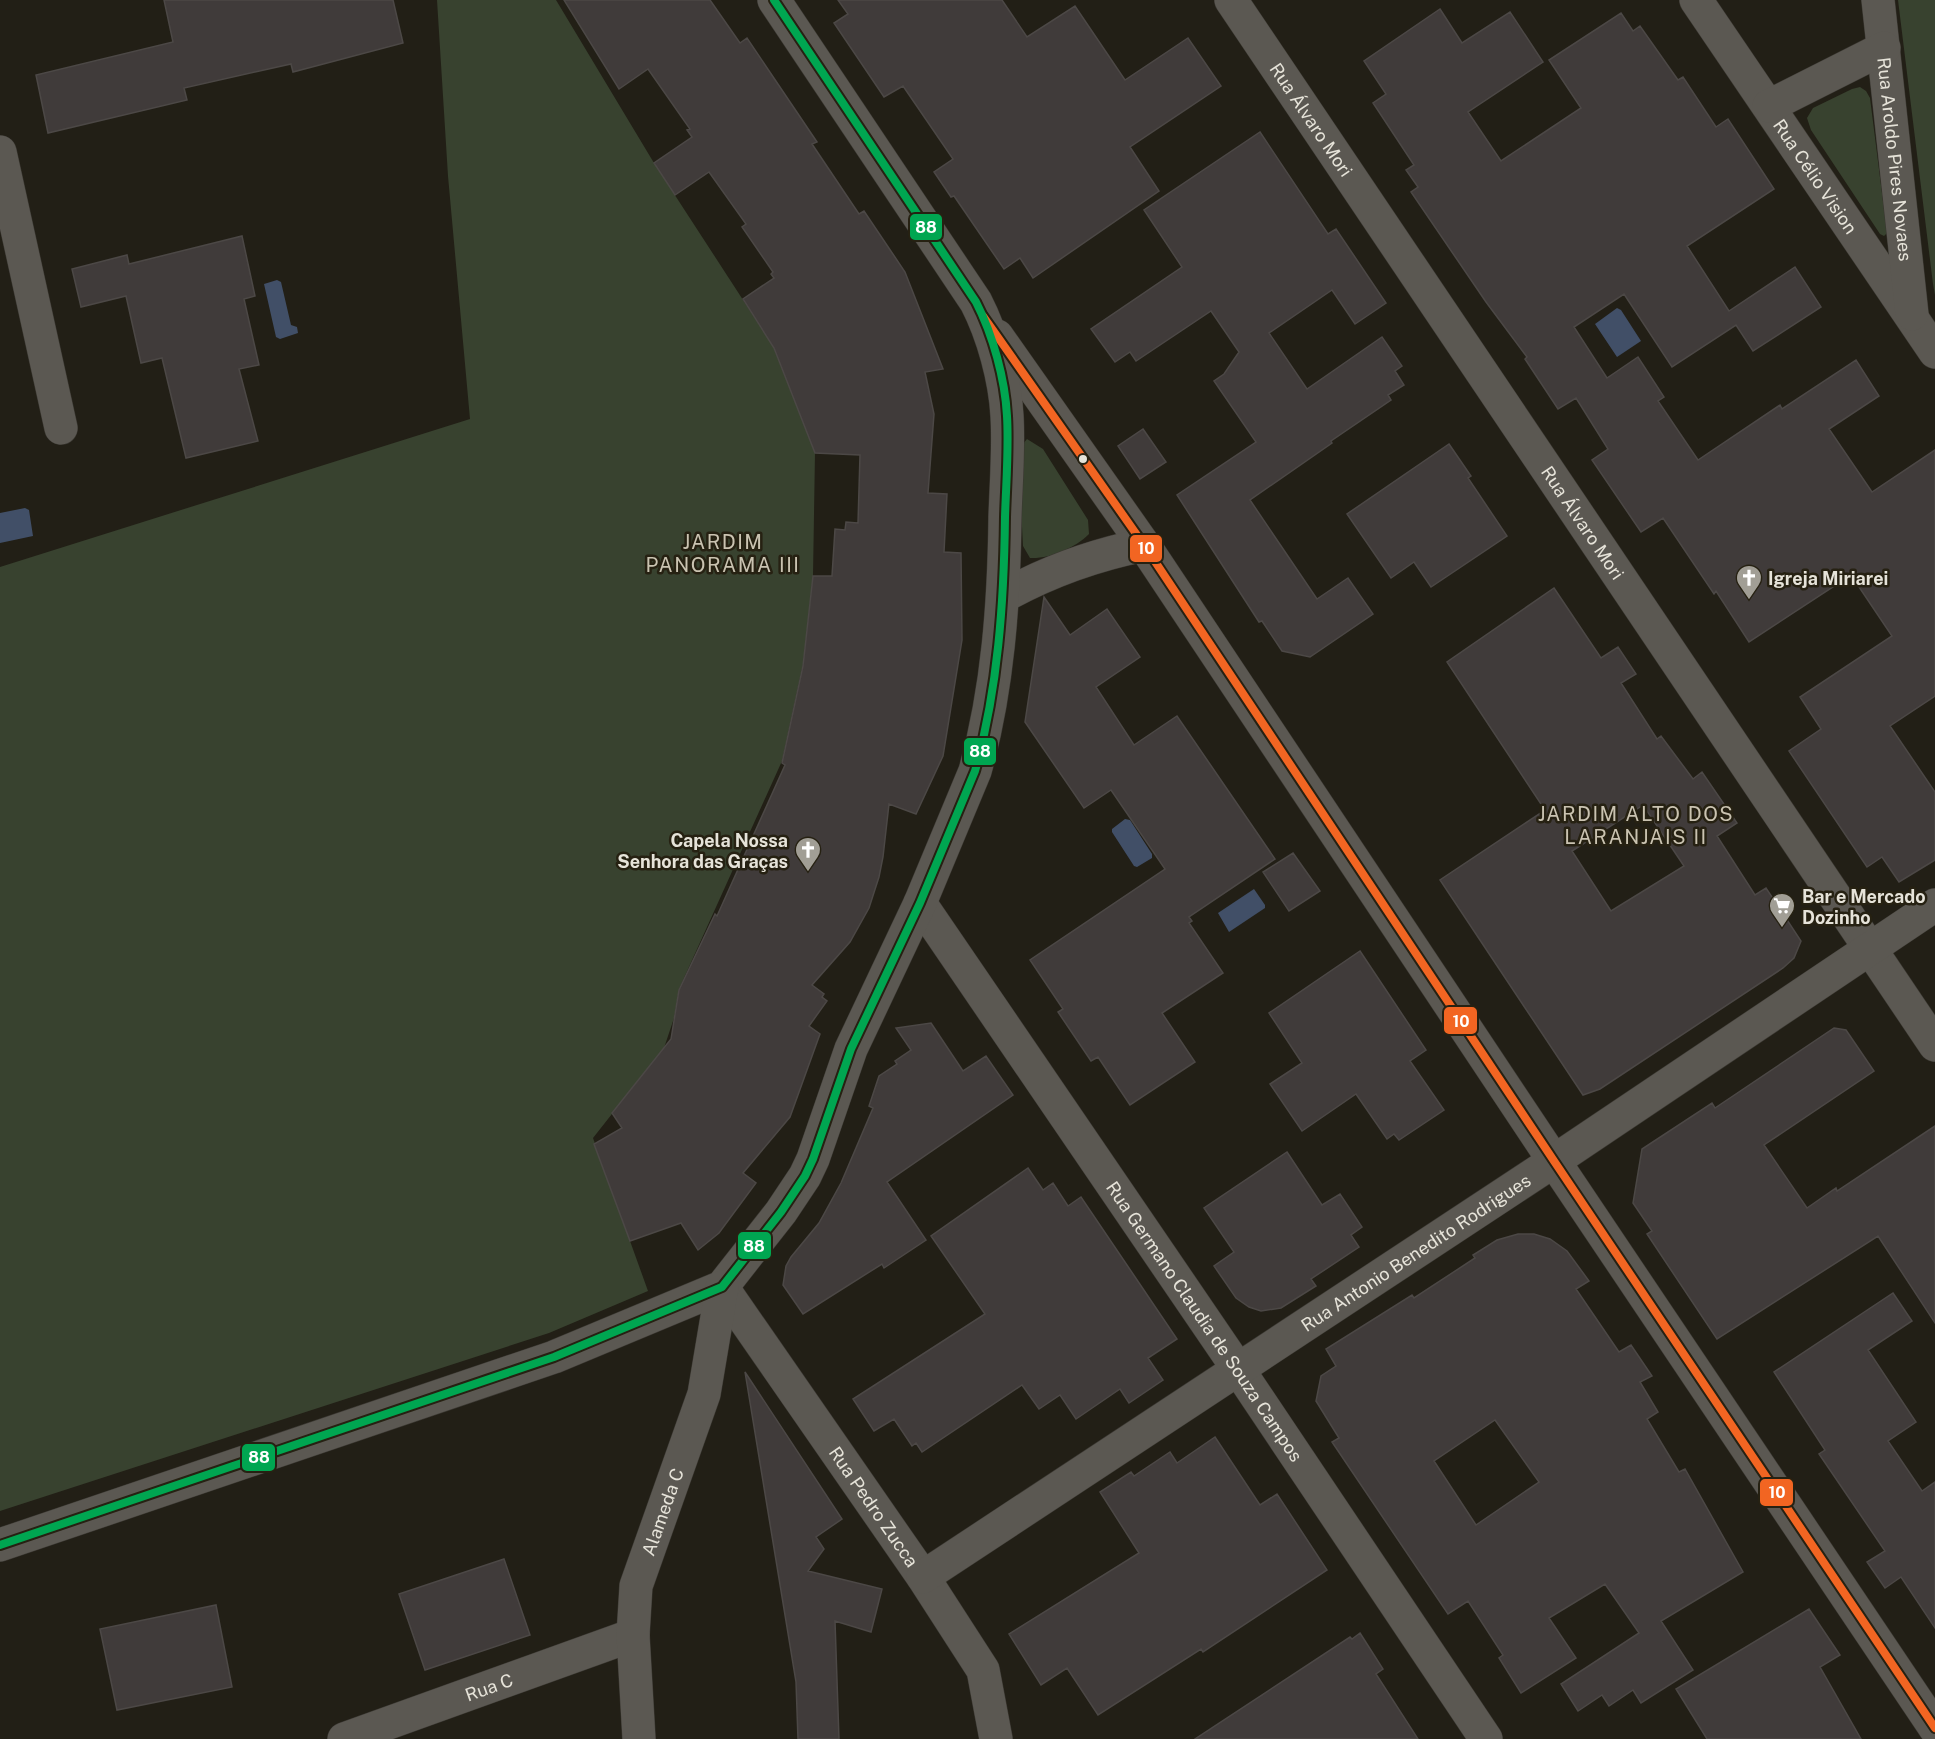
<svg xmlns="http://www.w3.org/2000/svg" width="1935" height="1739" font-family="'Public Sans',sans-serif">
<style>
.green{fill:#38422f}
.water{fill:#414f67}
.building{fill:#403b3a;stroke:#4c4846;stroke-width:1.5;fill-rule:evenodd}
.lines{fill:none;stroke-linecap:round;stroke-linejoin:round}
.minor-casing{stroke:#3b3832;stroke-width:34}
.minor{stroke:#5b5852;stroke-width:33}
.bus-1-casing{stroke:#262112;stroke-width:12}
.bus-2-casing{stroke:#262112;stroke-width:12}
.bus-1{stroke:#f26522;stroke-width:8}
.bus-2{stroke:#00a651;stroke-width:8}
.bus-dot{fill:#e6e3d9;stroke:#262112;stroke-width:2}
.labels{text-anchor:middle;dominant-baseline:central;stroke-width:5;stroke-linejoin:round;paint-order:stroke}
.street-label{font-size:18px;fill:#e6e3d9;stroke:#262112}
.poi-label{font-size:18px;font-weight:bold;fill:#e6e3d9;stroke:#262112;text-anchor:start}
.neighbourhood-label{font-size:20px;letter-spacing:1.5px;fill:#cac3b1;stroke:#262112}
.line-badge{stroke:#262112;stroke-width:2}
.badge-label{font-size:16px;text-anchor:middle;font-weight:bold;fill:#fff}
</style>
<rect width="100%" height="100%" fill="#221f16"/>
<path class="green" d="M437 0H556L654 163 773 346 815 453 813 576 803 664 782 761 679 989 674 1018 664 1048 593 1138 648 1291 549 1333 0 1511V567L470 419 448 176Z
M1898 0H1935V295L1933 284Z
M1860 87 1866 91 1870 98 1887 233 1884 236 1880 234 1811 130 1807 118 1813 108 1852 89Z
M1027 439 1043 449 1088 520 1089 534C1075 548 1050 559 1030 558L1023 546 1018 450Z"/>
<path class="water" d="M277 280 281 282 291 325 297 327 298 333 280 339 276 337 264 284Z
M1617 308 1621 310 1641 341 1617 357 1595 324Z
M25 508 29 510 33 536 0 543V513Z
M1125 819 1130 820 1152 854V858L1137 867 1134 866 1112 832V829Z
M1254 889 1265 905V908L1229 932 1218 913Z"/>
<path class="building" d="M164 0H393L403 43 293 72 291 64 184 88 187 100 48 133 36 75 173 42Z
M564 0H710L740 43 747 38 817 142 812 144 859 214 864 211 905 272 943 369 925 372 934 414 928 493 947 494 944 552 961 553 962 640 943 756 916 814 889 804 883 857 879 877 869 908 850 942 812 985 824 994 822 997 827 1001 809 1026 820 1034 790 1117 743 1173 756 1183 719 1233 698 1250 681 1223 630 1241 594 1144 622 1128 612 1113 671 1039 679 990 715 914 717 916 785 765 782 763 803 666 813 576H832L835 529 845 530 846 522 858 523 860 455 815 453 774 348 743 299 774 278 771 274 773 272 742 227 746 224 709 172 675 195 654 163 692 137 687 130 690 129 648 69 619 89Z
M838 0H1002L1027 37 1075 6 1125 80 1188 38 1221 86 1130 147 1159 191 1033 278 1020 258 1004 269 954 196 951 197 934 172 953 159 903 86 884 97 834 23 848 14Z
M1440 9 1462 43 1510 12 1543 62 1468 112 1501 161 1581 108 1549 60 1621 13 1633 31 1640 26 1678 80 1683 77 1716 127 1728 119 1774 189 1687 246 1729 311 1795 267 1821 307 1753 351 1736 325 1672 367 1624 294 1574 327 1607 378 1638 357 1664 397 1658 401 1698 460 1780 405 1782 409 1856 360 1879 396 1829 429 1872 492 1935 450V696L1890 726 1935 792V860L1899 882 1882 857 1867 867 1789 751 1821 729 1800 697 1892 636 1851 575 1749 642 1716 591 1714 594 1663 518 1641 532 1592 460 1608 449 1576 398 1558 409 1525 359 1527 357 1486 302 1411 192 1418 187 1406 170 1414 165 1373 103 1386 94 1364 61Z
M1260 132 1328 234 1336 229 1386 303 1355 324 1332 290 1269 333 1307 389 1382 337 1402 366 1395 371 1404 385 1388 395 1391 400 1331 441 1332 443 1250 500 1317 599 1348 578 1373 614 1310 657 1282 651 1262 621 1259 622 1177 495 1256 442 1214 381 1224 374 1239 352 1211 311 1136 361 1130 352 1115 362 1091 329 1182 267 1144 210Z
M242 236 255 296 244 299 259 365 239 369 258 441 186 458 162 358 141 363 126 296 81 307 72 269 127 255 129 264Z
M1143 429 1166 462 1140 479 1118 446Z
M1449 444 1471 476 1468 478 1507 536 1431 587 1414 562 1391 578 1347 514Z
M1554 588 1601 658 1618 647 1636 674 1621 683 1657 739 1661 736 1693 779 1702 772 1737 823 1717 836 1755 895 1766 888 1801 941 1794 958 1783 968 1600 1089 1583 1095 1440 880 1545 810 1447 662ZM1643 805 1684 866 1611 911 1572 851Z
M1044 597 1070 635 1107 609 1140 657 1096 687 1134 745 1177 716 1275 859 1189 917 1192 921 1189 923 1223 973 1162 1013 1195 1062 1130 1105 1098 1057 1091 1061 1058 1012 1063 1009 1030 960 1165 869 1111 790 1084 808 1025 722Z
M1293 853 1320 891 1289 911 1263 872Z
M1360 951 1426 1050 1410 1061 1444 1110 1399 1140 1394 1134 1387 1139 1356 1094 1302 1131 1270 1084 1302 1063 1269 1013Z
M931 1023 963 1071 986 1056 1013 1095 887 1182 926 1240 884 1268 882 1264 803 1314 783 1285 786 1266 791 1257 819 1223 841 1183 873 1108 869 1106 879 1076 897 1064 895 1061 911 1050 896 1028Z
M1834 1028 1846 1030 1874 1071 1764 1145 1807 1208 1836 1188 1837 1191 1935 1126V1323L1878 1236 1717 1339 1647 1234 1652 1231 1633 1203 1642 1149 1712 1103 1715 1108Z
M1287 1152 1322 1205 1340 1194 1362 1227 1351 1235 1359 1247 1311 1279 1316 1286 1281 1308 1261 1311 1249 1307 1236 1298 1214 1266 1234 1252 1204 1208Z
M1028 1168 1043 1190 1053 1183 1068 1206 1081 1197 1177 1339 1148 1358 1163 1380 1129 1403 1120 1389 1076 1419 1060 1395 1039 1409 1022 1385 922 1452 916 1443 912 1446 894 1419 874 1431 853 1399 985 1314 931 1236Z
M1518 1234H1534L1550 1239 1567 1251 1589 1281 1576 1289 1619 1352 1631 1345 1652 1376 1640 1382 1658 1412 1647 1419 1679 1472 1685 1469 1743 1572 1661 1621 1693 1670 1641 1703 1633 1690 1609 1706 1602 1695 1578 1711 1561 1684 1639 1633 1605 1584 1549 1618 1576 1658 1521 1693 1499 1658 1503 1655 1468 1601 1448 1614 1332 1442 1339 1438 1316 1401 1321 1376 1336 1366 1326 1349 1412 1295 1414 1298 1475 1258 1473 1255 1497 1240ZM1495 1420 1539 1482 1476 1525 1434 1461Z
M1893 1293 1912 1321 1868 1350 1916 1422 1888 1441 1922 1491 1935 1482V1628L1901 1577 1885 1588 1867 1562 1885 1551 1819 1454 1825 1450 1774 1372Z
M745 1372 842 1519 816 1537 824 1549 808 1571 882 1589 871 1632 835 1621 839 1739H798L796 1682Z
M1215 1437 1260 1505 1277 1494 1327 1570 1203 1652 1201 1649 1098 1715 1067 1668 1041 1685 1009 1634 1139 1553 1100 1492 1131 1472 1134 1476 1170 1452 1177 1463Z
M504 1559 530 1635 425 1670 399 1594Z
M216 1605 232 1687 117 1710 100 1629Z
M1809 1609 1840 1655 1820 1667 1861 1739H1707L1676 1689Z
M1360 1633 1383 1669 1376 1674 1418 1739H1195L1350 1637 1352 1639Z"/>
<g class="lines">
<defs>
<g id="minor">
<path id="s1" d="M1231 0 1935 1045"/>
<path id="s2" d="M1696 0 1935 352"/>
<path id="s3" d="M1878 0 1912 314"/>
<path d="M1769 106 1884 48"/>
<path d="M0 152 61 428"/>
<path d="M997 336 1144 545 1554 1161 1935 1728"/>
<path d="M1004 596C1049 571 1094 555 1144 545"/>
<path id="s4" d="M920 903 1238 1369 1486 1739"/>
<path id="s5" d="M722 1287 923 1577 983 1670 996 1739"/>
<path d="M0 1545 554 1357 722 1287 781 1212 805 1176 813 1159 851 1049 920 903 975 771C998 689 1004 602 1005 517 1006 484 1009 449 1007 416 1005 379 993 335 976 302L774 0"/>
<path id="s6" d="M923 1577 1554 1161 1935 905"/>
<path id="s7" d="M344 1739 633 1635"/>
<path id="s8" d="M639 1739 633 1635 636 1586 704 1394 722 1287"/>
</g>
</defs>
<use href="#minor" class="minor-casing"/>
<use href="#minor" class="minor"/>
<defs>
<path id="bus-1" d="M983 316 1144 545 1554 1161 1935 1728"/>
<path id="bus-2" d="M0 1545 554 1357 722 1287 781 1212 805 1176 813 1159 851 1049 920 903 975 771C998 689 1004 602 1005 517 1006 484 1009 449 1007 416 1005 379 993 335 976 302L774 0"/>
</defs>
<use href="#bus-1" class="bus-1-casing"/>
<use href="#bus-2" class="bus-2-casing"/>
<use href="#bus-1" class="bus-1"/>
<use href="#bus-2" class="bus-2"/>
</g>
<defs>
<symbol id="church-pin" viewBox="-11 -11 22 30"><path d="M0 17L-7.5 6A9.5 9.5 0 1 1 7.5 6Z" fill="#a19e95" stroke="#262112"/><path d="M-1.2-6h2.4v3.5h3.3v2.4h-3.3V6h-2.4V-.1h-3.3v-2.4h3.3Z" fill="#fff"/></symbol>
<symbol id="supermarket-pin" viewBox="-11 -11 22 30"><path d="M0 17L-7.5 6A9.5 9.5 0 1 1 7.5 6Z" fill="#a19e95" stroke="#262112"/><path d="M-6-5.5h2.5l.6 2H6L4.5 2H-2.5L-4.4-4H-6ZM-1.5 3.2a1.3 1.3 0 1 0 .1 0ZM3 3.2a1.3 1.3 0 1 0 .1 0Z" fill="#fff"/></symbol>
</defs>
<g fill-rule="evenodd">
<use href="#church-pin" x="1734" y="563" width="30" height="40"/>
<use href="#church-pin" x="793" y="835" width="30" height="40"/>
<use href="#supermarket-pin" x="1767" y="891" width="30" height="40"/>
</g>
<circle class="bus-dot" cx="1083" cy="459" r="5"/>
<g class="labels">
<g class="street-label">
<text stroke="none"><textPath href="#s1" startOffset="144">Rua Álvaro Mori</textPath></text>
<text stroke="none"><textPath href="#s3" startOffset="160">Rua Aroldo Pires Novaes</textPath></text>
<text stroke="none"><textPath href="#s2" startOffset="213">Rua Célio Vision</textPath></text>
<text stroke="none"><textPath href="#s1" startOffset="630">Rua Álvaro Mori</textPath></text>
<text stroke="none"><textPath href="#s6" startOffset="590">Rua Antonio Benedito Rodrigues</textPath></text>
<text stroke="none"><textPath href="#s4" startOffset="506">Rua Germano Claudia de Souza Campos</textPath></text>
<text stroke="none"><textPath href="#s5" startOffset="267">Rua Pedro Zucca</textPath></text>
<text stroke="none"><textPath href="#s8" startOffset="232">Alameda C</textPath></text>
<text stroke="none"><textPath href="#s7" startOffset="154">Rua C</textPath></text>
</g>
<g class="poi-label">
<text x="1768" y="578">Igreja Miriarei</text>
<text x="788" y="840" text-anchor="end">Capela Nossa<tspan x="788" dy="21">Senhora das Graças</tspan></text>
<text x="1802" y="896">Bar e Mercado<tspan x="1802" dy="21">Dozinho</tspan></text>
</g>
<g class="neighbourhood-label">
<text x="723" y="542">JARDIM<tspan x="723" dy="23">PANORAMA III</tspan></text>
<text x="1636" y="814">JARDIM ALTO DOS<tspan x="1636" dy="23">LARANJAIS II</tspan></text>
</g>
</g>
<g class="line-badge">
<rect x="909" y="213" width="34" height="28" rx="6" fill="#00a651"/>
<rect x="1129" y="534" width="34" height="29" rx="6" fill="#f26522"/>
<rect x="963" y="737" width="34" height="29" rx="6" fill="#00a651"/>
<rect x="1443" y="1006" width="35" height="29" rx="6" fill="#f26522"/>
<rect x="737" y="1231" width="35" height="29" rx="6" fill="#00a651"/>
<rect x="241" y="1443" width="35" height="29" rx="6" fill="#00a651"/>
<rect x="1759" y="1478" width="35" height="29" rx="6" fill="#f26522"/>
</g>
<g class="badge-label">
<text x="926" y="233">88</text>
<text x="1146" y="554">10</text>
<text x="980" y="757">88</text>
<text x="1461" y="1027">10</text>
<text x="754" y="1252">88</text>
<text x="259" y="1463">88</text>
<text x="1777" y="1498">10</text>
</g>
</svg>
